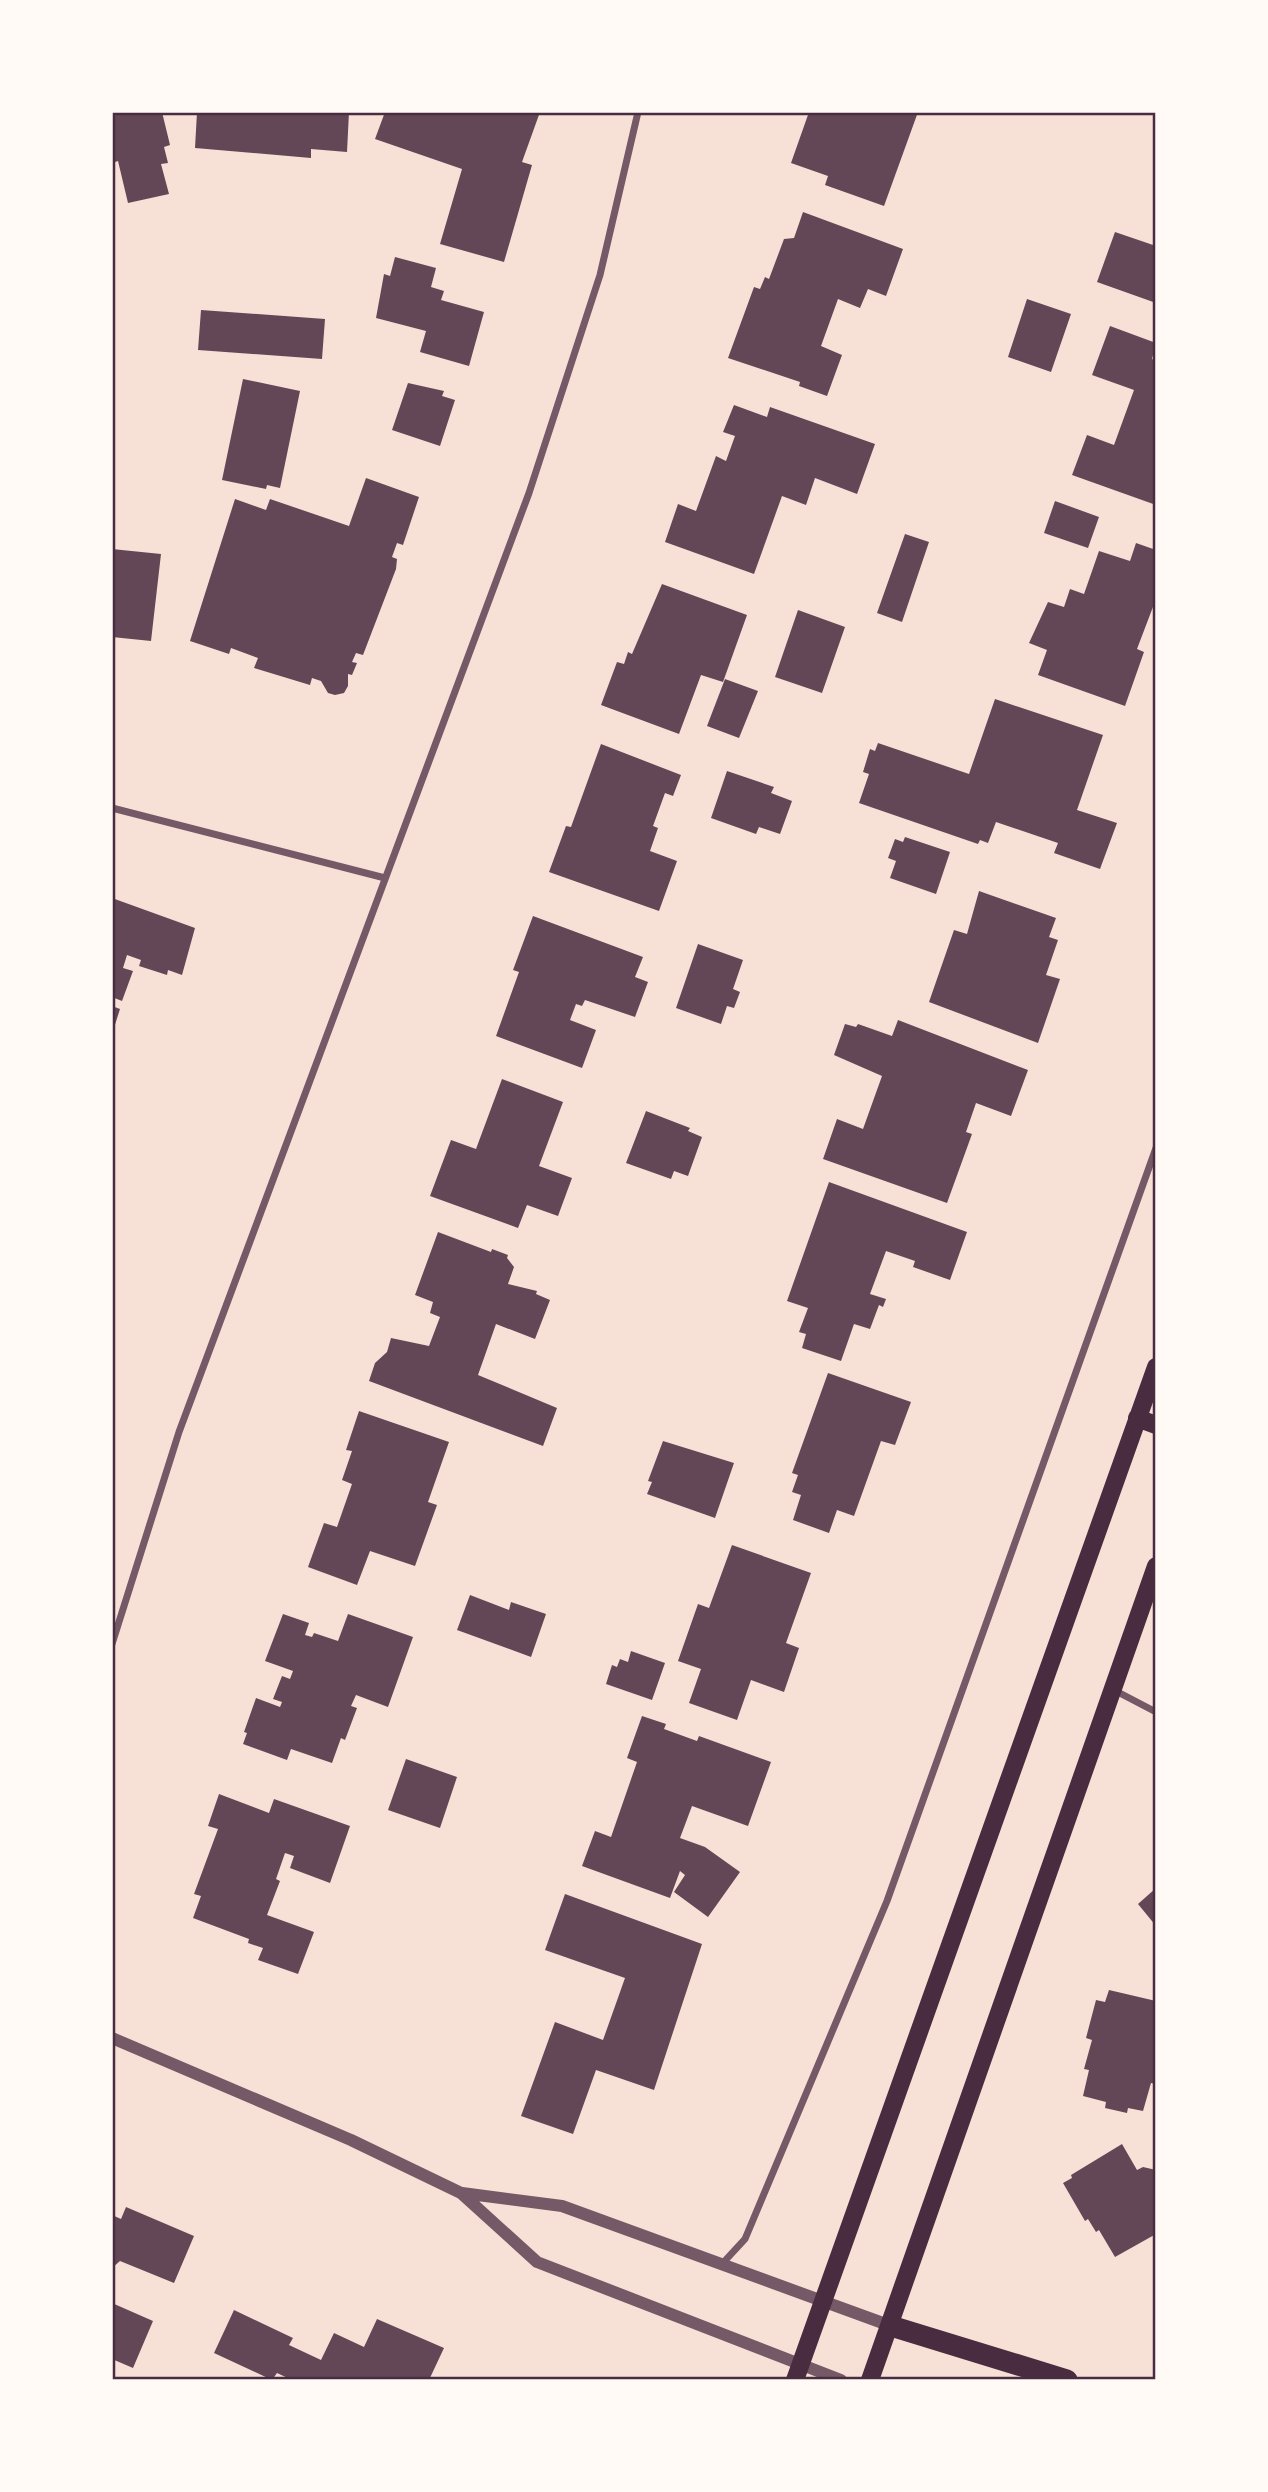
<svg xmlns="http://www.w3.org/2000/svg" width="1268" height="2492" font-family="Karla,sans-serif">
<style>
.building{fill:#644757}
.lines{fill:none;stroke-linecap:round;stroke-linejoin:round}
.minor{stroke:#755966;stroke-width:7}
.tertiary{stroke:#755966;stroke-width:12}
.primary{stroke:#4a2c40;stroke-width:18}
.motorway{stroke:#4a2c40;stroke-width:21}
.neatline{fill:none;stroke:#4a2c40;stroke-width:2.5}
</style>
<rect width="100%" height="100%" fill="#f7e1d7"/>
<path class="building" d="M112 112H162L170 145 164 147 168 163 161 164 169 194 128 203 118 161 112 163Z
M197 112H349L347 152 311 149V158L195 148Z
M385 112H540L522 162 532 165 504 262 440 244 462 169 375 139Z
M809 112H918L884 206 825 185 828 176 791 163Z
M803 212 903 249 886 296 868 289 860 308 838 299 821 346 842 355 827 396 799 386 800 382 728 358 754 287 760 289 765 277 769 279 784 239 794 238Z
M1115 232 1156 246V303L1097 282Z
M395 257 436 268 431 287 444 291 441 300 484 312 469 366 420 352 426 331 376 318 384 274 390 276Z
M1027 299 1071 314 1051 372 1008 357Z
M201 310 325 319 322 359 198 350Z
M1110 326 1156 343 1152 359 1156 361V505L1072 475 1087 435 1114 445 1134 390 1092 375Z
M243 379 300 391 280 488 267 485 266 489 222 480Z
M408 383 444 391 442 396 455 400 440 446 392 430Z
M734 405 767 417 770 407 875 444 857 494 815 478 806 505 782 496 754 574 665 542 678 504 696 511 716 456 726 461 735 436 723 432Z
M366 478 419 497 403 545 397 543 392 557 397 559 396 569 363 655 356 653 352 662 357 663 352 675 348 674V686L344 693 335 695 328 693 321 681 312 678 310 685 254 668 258 658 231 648 229 654 190 641 235 499 266 510 270 499 349 526Z
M1055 501 1099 517 1088 548 1044 533Z
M905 534 929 542 902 622 877 613Z
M1136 543 1156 550V599L1137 649 1144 652 1125 706 1038 675 1047 650 1029 643 1048 602 1064 607 1070 589 1084 594 1099 551 1130 561Z
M112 549 161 554 151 641 112 637Z
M662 584 747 615 723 682 701 675 679 734 601 705 617 662 624 664 628 652 632 654Z
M798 610 845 627 822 693 775 677Z
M725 679 758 691 739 738 707 726Z
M995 699 1103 735 1077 810 1117 823 1100 869 1054 853 1058 843 996 822 988 843 980 840 978 844 859 803 869 774 863 772 870 749 875 751 878 743 969 774Z
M601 744 681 775 673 796 665 793 653 826 658 828 650 851 677 861 659 911 549 872 566 826 571 827Z
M727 771 774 787 771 793 792 801 780 834 759 827 756 834 711 818Z
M905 837 950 852 936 894 890 878 896 861 888 858 895 839 903 842Z
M979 891 1056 918 1049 937 1058 940 1046 975 1060 979 1038 1043 929 1002 954 930 967 934Z
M112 898 195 928 182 975 168 970 167 975 139 966 141 960 127 955 123 968 133 971 122 1001 112 997Z
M533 916 643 957 635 977 648 982 635 1017 585 1000 582 1006 576 1004 570 1020 596 1030 582 1068 496 1036 519 972 513 970Z
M698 944 743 960 733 989 740 992 734 1008 727 1006 721 1024 676 1008Z
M112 1006 120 1009 113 1031H112Z
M898 1020 1028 1070 1011 1116 976 1103 966 1132 972 1134 947 1203 823 1159 837 1119 863 1129 882 1076 834 1055 845 1024 856 1027 858 1024 892 1036Z
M502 1079 563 1102 539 1166 572 1178 558 1216 527 1205 518 1228 430 1196 451 1140 476 1149Z
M646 1111 690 1128 688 1131 702 1137 688 1176 674 1171 671 1179 626 1163Z
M829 1182 967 1232 950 1280 913 1267 915 1261 886 1251 870 1294 886 1299 883 1307 879 1305 870 1329 854 1324 841 1361 802 1348 806 1334 799 1332 808 1308 787 1301Z
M438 1232 491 1252 492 1249 508 1255 507 1258 514 1267 508 1284 537 1291 536 1294 550 1300 535 1339 496 1324 478 1375 557 1408 543 1446 369 1381 375 1363 387 1352 391 1338 429 1346 440 1317 430 1313 433 1302 415 1295Z
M828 1373 911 1402 895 1445 881 1441 854 1516 837 1510 829 1533 793 1520 801 1495 792 1492 798 1475 792 1473Z
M359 1411 449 1442 428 1502 437 1505 415 1566 370 1551 357 1585 308 1567 324 1523 337 1527 352 1484 342 1480 352 1451 346 1450Z
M663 1441 734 1463 715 1518 647 1494 652 1482 648 1481Z
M732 1545 811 1573 786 1643 799 1648 784 1692 751 1680 737 1720 689 1703 701 1669 678 1661 698 1604 709 1608Z
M470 1595 509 1610 511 1602 546 1614 531 1657 457 1630Z
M283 1614 309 1623 305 1635 312 1637 314 1633 338 1641 348 1614 413 1637 388 1707 356 1695 351 1706 357 1708 345 1740 341 1738 332 1763 291 1749 287 1760 243 1744 247 1733 244 1732 256 1698 280 1707 282 1702 273 1699 282 1676 290 1679 293 1671 265 1661Z
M631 1651 665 1663 652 1700 606 1684 612 1665 617 1667 620 1659 628 1662Z
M642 1716 666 1724 664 1729 697 1741 699 1736 771 1762 748 1826 692 1806 680 1838 705 1847 740 1872 708 1917 674 1892 685 1875 680 1871 670 1898 582 1866 595 1831 611 1837 637 1762 627 1758Z
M406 1759 457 1777 440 1828 388 1810Z
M219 1794 269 1813 274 1799 350 1826 330 1883 290 1868 294 1856 285 1853 276 1879 280 1881 267 1915 314 1932 298 1974 258 1960 263 1948 248 1943 249 1939 193 1918 201 1896 194 1894 218 1829 208 1826Z
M1156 1888V1926L1138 1904Z
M565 1894 702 1944 654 2090 596 2070 573 2134 521 2116 555 2022 603 2040 625 1978 545 1950Z
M1109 1990 1156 2001V2084L1151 2083 1143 2111 1128 2108 1127 2113 1105 2108 1106 2102 1083 2096 1089 2070 1084 2069 1092 2040 1086 2038 1096 2000 1105 2002Z
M1122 2144 1137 2170 1143 2167 1156 2170V2234L1115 2257 1099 2230 1096 2232 1088 2219 1085 2221 1063 2183 1072 2178 1071 2175Z
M126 2207 194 2236 174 2283 120 2261 112 2268V2215L121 2219Z
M112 2303 153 2321 133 2368 112 2359Z
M234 2310 293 2338 289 2345 321 2360 334 2333 364 2347 377 2319 444 2348 429 2380H292L277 2373 272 2380 214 2353Z"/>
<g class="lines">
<path class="minor" d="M112 808 385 878
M112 1644 179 1432 529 493 600 275 638 112
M1112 1689 1156 1712
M721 2265 745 2239 887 1901 1156 1148"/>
<path class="tertiary" d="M112 2038 351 2140 461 2193 537 2262 841 2380
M462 2193 562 2206 891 2326"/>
<path class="primary" d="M1137 1418 1156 1425
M795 2380 1156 1367
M870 2380 1156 1566"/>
<path class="motorway" d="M891 2326 1067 2380"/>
</g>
<rect width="1268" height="2492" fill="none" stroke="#fffaf5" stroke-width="228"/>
<rect x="114" y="114" width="1040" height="2264" class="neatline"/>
</svg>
